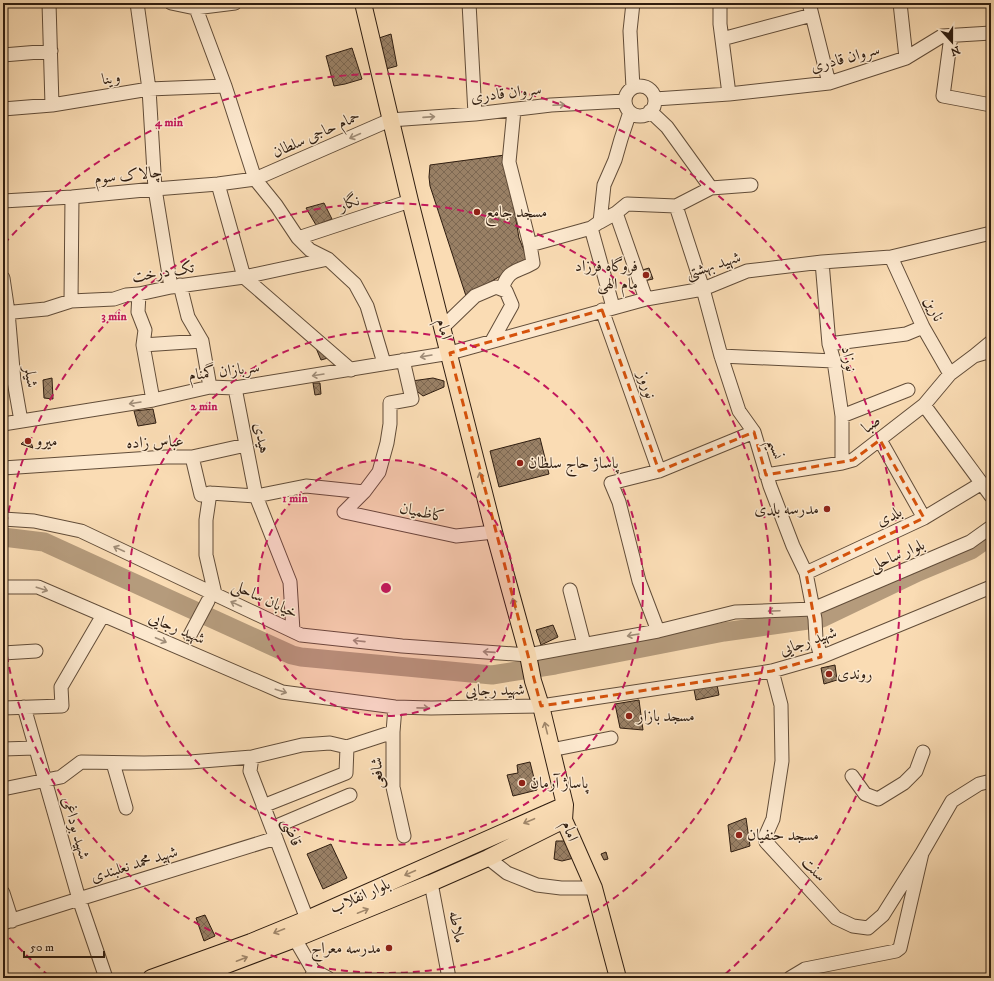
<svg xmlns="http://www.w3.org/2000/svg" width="994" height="981" font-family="'IM FELL DW Pica',Amiri,serif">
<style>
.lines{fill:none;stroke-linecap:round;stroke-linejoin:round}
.river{stroke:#b59b7c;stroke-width:19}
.building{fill:url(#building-cross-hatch);stroke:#2f1d10}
.minor-casing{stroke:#624d39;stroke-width:15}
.major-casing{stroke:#2f1d10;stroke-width:18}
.minor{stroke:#fce8ce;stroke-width:13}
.major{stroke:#fadcb4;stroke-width:16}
.oneway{stroke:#a08d78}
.oneway2{stroke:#9f866a}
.marked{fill:none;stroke:#d6530c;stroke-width:3;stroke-dasharray:8 5;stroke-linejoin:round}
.ring{fill:none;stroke:#c2185b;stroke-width:2;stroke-dasharray:7 5}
.poi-dot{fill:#8f2418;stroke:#fce8ce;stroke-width:1.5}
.labels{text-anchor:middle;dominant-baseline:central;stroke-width:3;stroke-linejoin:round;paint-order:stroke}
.street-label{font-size:16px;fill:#2f1d10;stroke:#fce8ce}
.poi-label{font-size:16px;fill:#2f1d10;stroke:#fce8ce;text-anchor:start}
.centre{fill:#c2185b;stroke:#fce8ce;stroke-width:2}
.ring-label{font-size:12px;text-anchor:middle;font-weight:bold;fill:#c2185b;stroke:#fce8ce;stroke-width:3;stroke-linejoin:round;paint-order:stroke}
</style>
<defs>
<pattern id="building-cross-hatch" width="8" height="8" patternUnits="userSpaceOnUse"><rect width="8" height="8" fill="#998065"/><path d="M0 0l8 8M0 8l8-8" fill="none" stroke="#7d6852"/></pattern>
</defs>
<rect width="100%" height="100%" fill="#fadcb4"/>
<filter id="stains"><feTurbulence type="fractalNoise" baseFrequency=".005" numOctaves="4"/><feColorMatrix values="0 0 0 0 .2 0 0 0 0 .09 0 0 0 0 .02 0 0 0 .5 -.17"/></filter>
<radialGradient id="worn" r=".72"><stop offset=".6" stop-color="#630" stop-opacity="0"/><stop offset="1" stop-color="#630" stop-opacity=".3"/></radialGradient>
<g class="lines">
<path class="river" d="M3 537 44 542 292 655 301 657 492 675 555 665 724 632 822 618 918 572 971 550 991 536"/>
</g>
<path class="building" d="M391 34 397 66 386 69 376 39Z
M352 48 362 79 345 84 334 86 326 56Z
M505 155 519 238 528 260 466 296 430 186 429 177 430 165Z
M324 203 332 219 316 225 306 208Z
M649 268 653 279 644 281 639 271Z
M316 348 328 358 321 360Z
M52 378 53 399 44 398 43 380Z
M433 378 444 381V387L423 396 418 392 415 393 412 381Z
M313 383H320L321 394 315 395Z
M153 409 156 423 138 426 134 411Z
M29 437 33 448 21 444Z
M540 438 549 474 499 487 490 451Z
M553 625 558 637 541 645 536 630Z
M835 665 837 680 824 684 821 668Z
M716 680 719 695 696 700 693 684Z
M639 700 643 730 620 728 615 704Z
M530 762 537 790 513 796 507 775 518 773 517 765Z
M746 818 750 846 731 852 728 825Z
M556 841H565L574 858 562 861 554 859Z
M331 844 347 878 323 889 307 854Z
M606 852 608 859 604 860 601 854Z
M205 915 215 936 204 941 196 918Z"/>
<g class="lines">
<defs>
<path id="minor" d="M49 3 52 105
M137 3 149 89 155 189 171 287
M171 3 195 8 235 3
M194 3 225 86 255 179 276 205 298 238 310 250 328 259 355 284 367 306 384 363
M469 3 475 114
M633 3 630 31 633 88
M720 3V24L729 94
M809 3 829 83
M900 3 906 58
M951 36 943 96 991 105
M722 39 812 15
M3 55 51 51
M625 101a15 15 0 1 1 30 0a15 15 0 1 1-30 0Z
M655 99 729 94 829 83 906 58 942 36 991 33
M3 109 52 105 149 89 225 86
M514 110 509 162 530 245 591 228
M650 111 667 127 711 188 751 185
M630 112 621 139 615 160 604 185 600 222 616 213 627 204 676 206
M218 184 244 277 351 370
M711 188 676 206 703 289 721 356 739 411 754 432 770 486 793 546 806 573 815 619 816 639 821 657
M3 201 72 197 155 189 218 184 255 179 390 120 475 114 551 105 625 101
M616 213 646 299
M598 223 591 228 613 307
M298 238 410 201
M891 257 923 327 950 374
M822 262 829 344 834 361 842 416V463
M3 278 8 312 14 381 21 421
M180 285 188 317 202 341 210 387
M502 289C509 268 516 273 533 263L530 245
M139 294 138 312 145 330 143 345 153 400
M71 301 72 197
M602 310 659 471
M3 313 46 309 71 301 114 299 126 295 139 294 171 287 244 277 328 259
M443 327 475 296 496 287 506 291 512 305 492 341
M991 342 974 356 991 351
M829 344 906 334 923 327
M143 345 202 341
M721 356 834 361
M235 388 256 496 306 486 364 492 344 512
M924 405 991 496
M842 416 908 390
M3 424 153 400 210 387 235 388 450 353 646 299 703 289 747 271 822 262 891 257 991 233
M880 440 924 518
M192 457 246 445
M3 468 166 457H192L201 495 210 493 256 496 290 582 293 631
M766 475 842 463 853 460 924 405 950 374 974 356
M364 492 379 472 387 443 390 424V403L412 399 403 360
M210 493 206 520V555L215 594
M344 512 456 536 494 532
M3 519 34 521 81 531 301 635 402 646 528 655 658 631 735 612 813 609 970 542 991 527
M806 573 924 518 982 483
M3 587H38L282 692 395 707 431 708 541 706 772 671 821 657 991 587
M570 590 584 644
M658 631 639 581 619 502 611 483 659 471 754 432
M190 635 208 601
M3 653 36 651
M772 671 781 705 782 761 773 819 765 837 766 842 836 918 853 926 868 928 883 915 922 853
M24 707 79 899 106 978
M395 707 393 732V787L404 836
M3 708 62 706 61 687 103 615
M347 747 393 732
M3 749 35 748
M551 750 611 738
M252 757 250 771 307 919
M113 763 126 808
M852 776 865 794 878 799 904 783 916 771 923 752
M3 789 61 777 81 762 144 763 190 762 252 757 302 745 330 743 347 747 346 773 263 806
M272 828 350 795
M488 858 507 873 537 885 561 888H594
M431 883 449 978
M3 893 12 921
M3 923 79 899 276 838
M295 939 313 970 312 978
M217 969 222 978
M313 970 328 978
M790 978 805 969 896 951 900 948 922 853 952 801 979 784 991 781"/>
<path id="major" d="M363 3 410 201 494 532 528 655 533 681 541 706 565 805 564 820 594 888 618 978
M151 978 251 942 307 919 565 805
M192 978 295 939 431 883 488 858 564 820"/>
</defs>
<use href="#minor" class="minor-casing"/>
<use href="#major" class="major-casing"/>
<use href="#minor" class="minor"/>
<use href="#major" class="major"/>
</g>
<defs><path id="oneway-shaft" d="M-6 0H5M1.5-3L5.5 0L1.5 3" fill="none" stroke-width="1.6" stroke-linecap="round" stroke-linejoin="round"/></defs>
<g class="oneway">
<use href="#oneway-shaft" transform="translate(559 105) rotate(-3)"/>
<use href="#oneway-shaft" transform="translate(429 117) rotate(-4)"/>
<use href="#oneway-shaft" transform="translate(355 136) rotate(156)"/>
<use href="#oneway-shaft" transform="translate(426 356) rotate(170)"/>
<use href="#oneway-shaft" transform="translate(318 375) rotate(171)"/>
<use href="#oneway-shaft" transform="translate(135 403) rotate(171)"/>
<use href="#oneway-shaft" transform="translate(119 549) rotate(-155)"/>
<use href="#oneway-shaft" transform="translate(42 589) rotate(18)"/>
<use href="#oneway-shaft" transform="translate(236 604) rotate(-155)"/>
<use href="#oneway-shaft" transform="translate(774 611) rotate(178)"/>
<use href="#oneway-shaft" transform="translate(633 635) rotate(170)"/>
<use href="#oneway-shaft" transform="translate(161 640) rotate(23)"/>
<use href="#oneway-shaft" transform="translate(359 641) rotate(-174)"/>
<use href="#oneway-shaft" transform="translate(489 652) rotate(-176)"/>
<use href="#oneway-shaft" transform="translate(281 691) rotate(18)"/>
<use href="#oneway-shaft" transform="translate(423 708) rotate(1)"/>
</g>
<g class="oneway2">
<use href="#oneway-shaft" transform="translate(481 478) rotate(-104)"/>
<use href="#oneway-shaft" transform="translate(514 604) rotate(-105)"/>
<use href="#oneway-shaft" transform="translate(546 728) rotate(-104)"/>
<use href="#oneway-shaft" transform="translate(529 821) rotate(157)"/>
<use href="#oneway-shaft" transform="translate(410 873) rotate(156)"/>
<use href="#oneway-shaft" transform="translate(363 911) rotate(-22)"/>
<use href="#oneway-shaft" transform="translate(279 931) rotate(158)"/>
<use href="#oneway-shaft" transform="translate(242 959) rotate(-21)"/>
</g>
<path class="marked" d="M602 310 659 471 754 432 766 475 853 460 880 440 924 518 806 573 821 657 772 671 541 706 450 353Z"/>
<circle cx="386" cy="588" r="128" fill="#c2185b" fill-opacity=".12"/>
<g class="ring">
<circle cx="386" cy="588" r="128"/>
<circle cx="386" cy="588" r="257"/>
<path d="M3 548A385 385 0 1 1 3 628"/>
<path d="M49 976A514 514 0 0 1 4 932M4 244A514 514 0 1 1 723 976"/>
</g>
<g class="poi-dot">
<circle cx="477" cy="212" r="4"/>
<circle cx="646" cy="275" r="4"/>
<circle cx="28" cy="441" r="4"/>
<circle cx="520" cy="463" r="4"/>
<circle cx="827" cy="509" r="4"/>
<circle cx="829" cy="674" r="4"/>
<circle cx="629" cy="716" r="4"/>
<circle cx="522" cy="783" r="4"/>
<circle cx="739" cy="835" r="4"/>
<circle cx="389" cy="948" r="4"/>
</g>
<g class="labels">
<g class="street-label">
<text transform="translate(845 58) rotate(-15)">سروان قادری</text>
<text transform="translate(111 78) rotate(-9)">وینا</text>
<text transform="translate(506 93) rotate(-7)">سروان قادری</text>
<text transform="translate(316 134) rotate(-24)">حمام حاجی سلطان</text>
<text transform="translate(128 175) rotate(-6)">چالاک سوم</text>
<text transform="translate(349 203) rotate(-19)">نگار</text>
<text transform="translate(713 265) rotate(-18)">شهید بهشتی</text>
<text transform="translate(163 272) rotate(-9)">تک درخت</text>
<text transform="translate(934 309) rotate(64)">نارین</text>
<text transform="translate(444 329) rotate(75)">امام</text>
<text transform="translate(849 359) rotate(78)">نوزاد</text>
<text transform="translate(224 371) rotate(-7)">سربازان گمنام</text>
<text transform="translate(31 377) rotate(83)">شیلر</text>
<text transform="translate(647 385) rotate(71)">نوروز</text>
<text transform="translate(871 424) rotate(-37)">صبا</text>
<text transform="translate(262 438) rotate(79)">هیدی</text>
<text transform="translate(155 442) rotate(-2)">عباس زاده</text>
<text transform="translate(776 449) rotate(73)">نسیم</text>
<text transform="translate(422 512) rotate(12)">کاظمیان</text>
<text transform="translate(889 516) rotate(-25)">بلدی</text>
<text transform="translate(897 555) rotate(-23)">بلوار ساحلی</text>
<text transform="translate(265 599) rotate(25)">خیابان ساحلی</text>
<text transform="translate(177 628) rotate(23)">شهید رجایی</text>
<text transform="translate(808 641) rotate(-19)">شهید رجایی</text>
<text transform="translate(495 690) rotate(-1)">شهید رجایی</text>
<text transform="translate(377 773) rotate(-93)">شافعی</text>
<text transform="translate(76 828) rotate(74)">شهید بوداغی</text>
<text transform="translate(570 831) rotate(71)">امام</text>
<text transform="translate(292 832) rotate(69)">قاضی</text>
<text transform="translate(134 864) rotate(-17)">شهید محمد نعلبندی</text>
<text transform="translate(814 869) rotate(47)">سنت</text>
<text transform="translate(360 896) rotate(-24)">بلوار انقلاب</text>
<text transform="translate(457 927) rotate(79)">ملاطه</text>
</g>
<g class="poi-label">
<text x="485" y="212">مسجد جامع</text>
<text x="638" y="266" text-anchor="end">فروگاه فرزاد<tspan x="638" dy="18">مام الهی</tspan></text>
<text x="36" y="441">میرو</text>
<text x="528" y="463">پاساژ حاج سلطان</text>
<text x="819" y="509" text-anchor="end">مدرسه بلدی</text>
<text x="837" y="674">روندی</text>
<text x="637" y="716">مسجد بازار</text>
<text x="530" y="783">پاساژ آرمان</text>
<text x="747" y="835">مسجد حنفیان</text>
<text x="381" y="948" text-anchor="end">مدرسه معراج</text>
</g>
</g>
<circle cx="386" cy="588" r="6" class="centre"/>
<g class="ring-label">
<text x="169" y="126">4 min</text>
<text x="114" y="320">3 min</text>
<text x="204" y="410">2 min</text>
<text x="295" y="502">1 min</text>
</g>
<rect width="994" height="981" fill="none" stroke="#fadcb4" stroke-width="16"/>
<rect x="4" y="4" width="986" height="973" fill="none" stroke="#2f1d10" stroke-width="2"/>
<rect x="8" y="8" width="978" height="965" fill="none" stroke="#2f1d10"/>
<g transform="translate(952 42) rotate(159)" stroke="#fce8ce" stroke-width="3" paint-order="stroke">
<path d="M0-3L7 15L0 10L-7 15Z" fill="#2f1d10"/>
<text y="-6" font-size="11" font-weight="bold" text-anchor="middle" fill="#2f1d10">N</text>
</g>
<path d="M24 951v6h80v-6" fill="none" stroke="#2f1d10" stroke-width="2"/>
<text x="30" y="951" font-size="12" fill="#2f1d10" stroke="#fce8ce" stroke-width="3" paint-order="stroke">50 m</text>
<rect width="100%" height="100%" filter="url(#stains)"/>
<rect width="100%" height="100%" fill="url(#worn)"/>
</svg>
